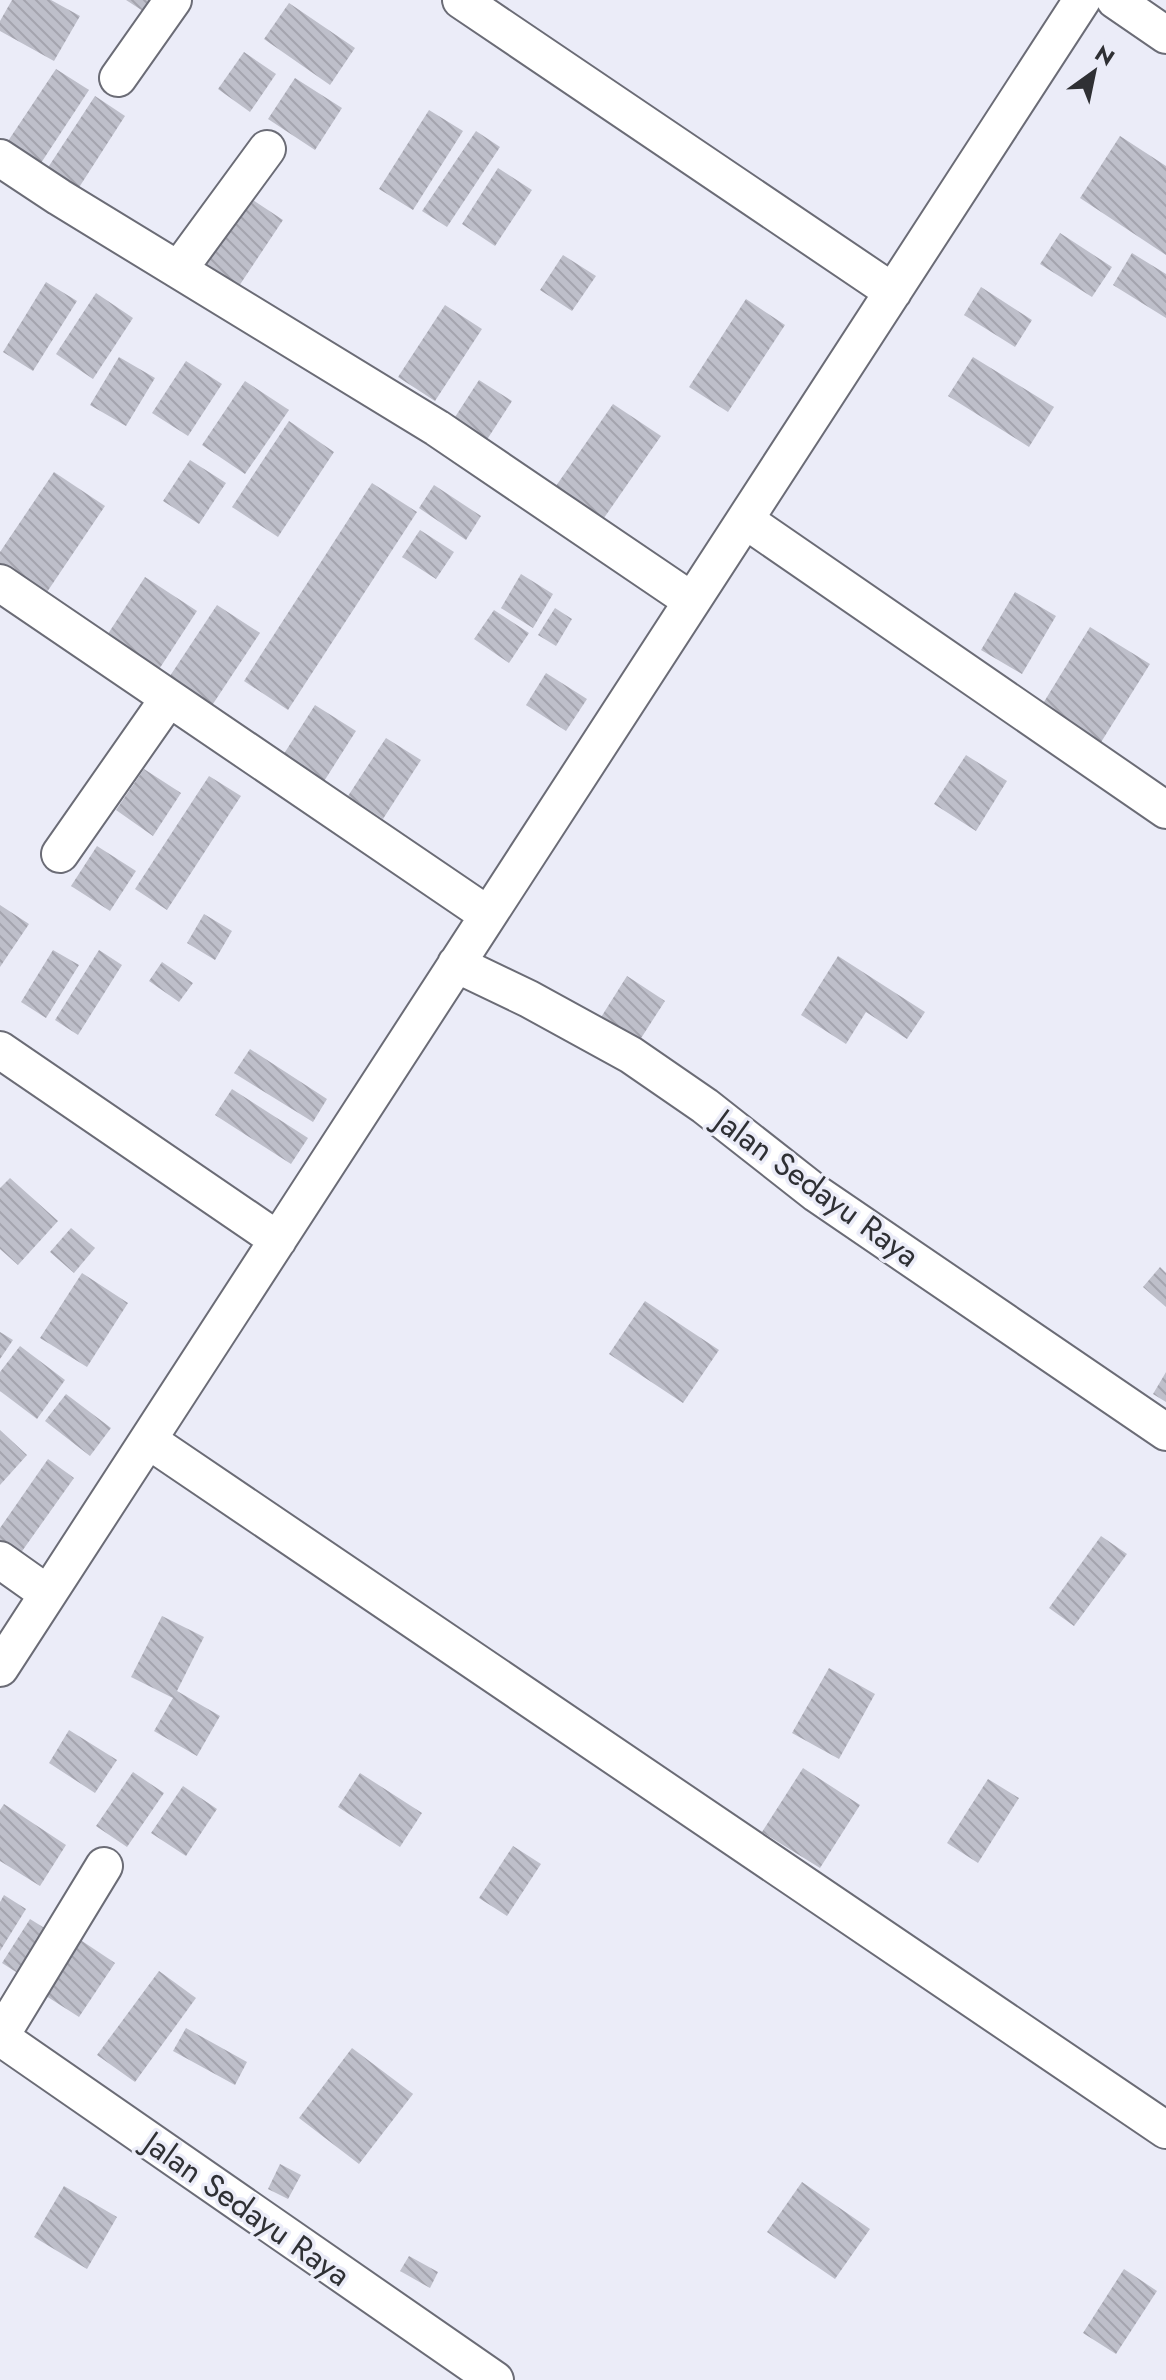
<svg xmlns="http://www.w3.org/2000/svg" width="1166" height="2380" font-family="Jost,sans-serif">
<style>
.building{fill:url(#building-back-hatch)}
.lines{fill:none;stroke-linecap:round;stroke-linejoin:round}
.street-casing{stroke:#6b6c76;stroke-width:40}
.street{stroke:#fff;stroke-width:36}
.labels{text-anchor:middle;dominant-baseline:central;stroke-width:7;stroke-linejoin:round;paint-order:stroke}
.street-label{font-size:32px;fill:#2f3034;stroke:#ebecf8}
</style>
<defs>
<pattern id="building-back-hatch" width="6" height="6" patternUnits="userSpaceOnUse" patternTransform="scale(2)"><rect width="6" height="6" fill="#bebfca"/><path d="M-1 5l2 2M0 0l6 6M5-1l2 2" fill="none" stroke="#a4a4ae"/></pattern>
</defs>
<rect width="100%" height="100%" fill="#ebecf8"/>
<path class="building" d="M12 0H51L80 16 54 61 0 31V21Z
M126 0H158L149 15Z
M289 3 355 48 330 85 264 39Z
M244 52 276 74 250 112 218 89Z
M56 69 89 90 41 163 8 141Z
M295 78 342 108 315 150 268 119Z
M95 96 125 116 78 189 47 169Z
M429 110 463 131 413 210 379 189Z
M476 131 500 147 447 227 422 211Z
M1120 136 1166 166V255L1080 198Z
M498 168 532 190 495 246 462 224Z
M247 196 283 220 237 289 201 265Z
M1060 233 1112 267 1092 297 1040 264Z
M1132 253 1166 274V318L1113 285Z
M563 255 596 276 572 311 540 290Z
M46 282 77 301 33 371 3 352Z
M981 287 1032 320 1015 347 964 315Z
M96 293 133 318 93 379 56 354Z
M746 299 785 325 728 412 689 387Z
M445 305 482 329 435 401 398 377Z
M119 357 155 378 126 426 90 405Z
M973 357 1054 407 1029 447 948 396Z
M186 361 222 384 188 436 152 413Z
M479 380 512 401 479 452 446 431Z
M245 381 289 410 245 474 202 445Z
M613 404 661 436 597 528 549 496Z
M289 421 334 452 278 537 232 507Z
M190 460 226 483 199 524 163 501Z
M54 472 105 506 45 595 0 565V552Z
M372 483 417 512 288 710 244 681Z
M434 485 481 516 466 540 419 508Z
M420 530 454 552 436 579 402 557Z
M521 574 553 594 533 628 501 608Z
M145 577 197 611 154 677 102 643Z
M1015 592 1056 616 1022 674 981 650Z
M217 605 260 633 205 716 162 688Z
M555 608 572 619 556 646 538 635Z
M494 610 529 633 509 663 474 639Z
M1090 627 1150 664 1098 747 1039 710Z
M546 673 587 699 566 731 526 705Z
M315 705 356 731 321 786 280 760Z
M386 738 421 760 383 819 348 796Z
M966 755 1007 781 976 831 934 804Z
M144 769 181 793 153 836 116 810Z
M209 776 241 796 167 910 135 889Z
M97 846 136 871 110 911 71 886Z
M0 905 29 924 0 967Z
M204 914 232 931 215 960 187 943Z
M53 950 79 965 46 1018 21 1002Z
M99 950 122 965 78 1035 55 1020Z
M838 956 925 1012 907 1039 866 1012 846 1044 801 1015Z
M162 962 193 983 179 1002 149 981Z
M627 976 665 1001 636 1046 598 1022Z
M250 1049 327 1099 313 1122 234 1073Z
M232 1089 308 1138 291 1164 215 1115Z
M10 1178 58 1221 18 1265 0 1249V1188Z
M71 1228 95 1248 74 1273 50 1252Z
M1160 1267 1166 1273V1307L1143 1287Z
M82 1273 128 1303 87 1367 40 1338Z
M645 1301 719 1350 683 1403 609 1354Z
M0 1332 13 1340 0 1359Z
M20 1346 65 1380 37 1419 0 1391V1372Z
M1166 1372V1402L1153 1394Z
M66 1394 111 1428 90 1456 45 1421Z
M0 1430 27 1455 0 1485Z
M48 1459 74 1478 20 1554 0 1540V1528Z
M1101 1536 1127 1554 1074 1626 1049 1608Z
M162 1616 204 1637 177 1691 220 1716 197 1756 154 1731 173 1698 131 1677Z
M829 1668 875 1694 839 1759 792 1733Z
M69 1730 117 1760 95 1793 49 1763Z
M803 1768 860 1805 820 1868 762 1832Z
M133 1772 164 1793 127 1847 96 1826Z
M360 1773 422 1813 400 1847 338 1807Z
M988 1779 1019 1798 978 1863 947 1843Z
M183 1786 217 1809 186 1856 151 1833Z
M4 1804 66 1845 40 1886 0 1861V1810Z
M513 1846 541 1864 507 1916 479 1898Z
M4 1895 26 1909 0 1951V1902Z
M30 1919 54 1934 27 1979 2 1963Z
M79 1939 115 1963 79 2017 43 1994Z
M159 1971 196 1998 135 2082 97 2055Z
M186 2028 247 2062 235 2085 173 2051Z
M352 2048 413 2094 359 2164 299 2118Z
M280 2164 301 2175 288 2199 268 2189Z
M802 2182 870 2229 835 2279 767 2232Z
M64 2186 117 2217 87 2269 34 2237Z
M409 2256 438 2272 430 2288 400 2271Z
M1124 2269 1157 2291 1116 2354 1083 2333Z"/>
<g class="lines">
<defs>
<path id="street" d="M461 0 893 292
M1115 0 1166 35
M118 78 173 0
M0 158 59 197 437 428 692 601
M179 269 267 149
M745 520 1166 810
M0 583 488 915
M60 854 169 698
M456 964 529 999 631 1055 705 1106 817 1194 1166 1432
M0 1050 278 1240
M148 1440 1166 2130
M0 1560 48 1594
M0 1668 1082 0
M0 2037 495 2380
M0 2037 104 1866"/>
</defs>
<use href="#street" class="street-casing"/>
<use href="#street" class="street"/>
</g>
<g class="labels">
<g class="street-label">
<text transform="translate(817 1188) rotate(36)">Jalan Sedayu Raya</text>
<text transform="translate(247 2209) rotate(35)">Jalan Sedayu Raya</text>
</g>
</g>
<g transform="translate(1094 72) rotate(33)" stroke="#ebecf8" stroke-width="6" paint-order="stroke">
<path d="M0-6L14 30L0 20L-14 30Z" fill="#2f3034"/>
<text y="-12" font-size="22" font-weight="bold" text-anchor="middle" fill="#2f3034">N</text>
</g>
</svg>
